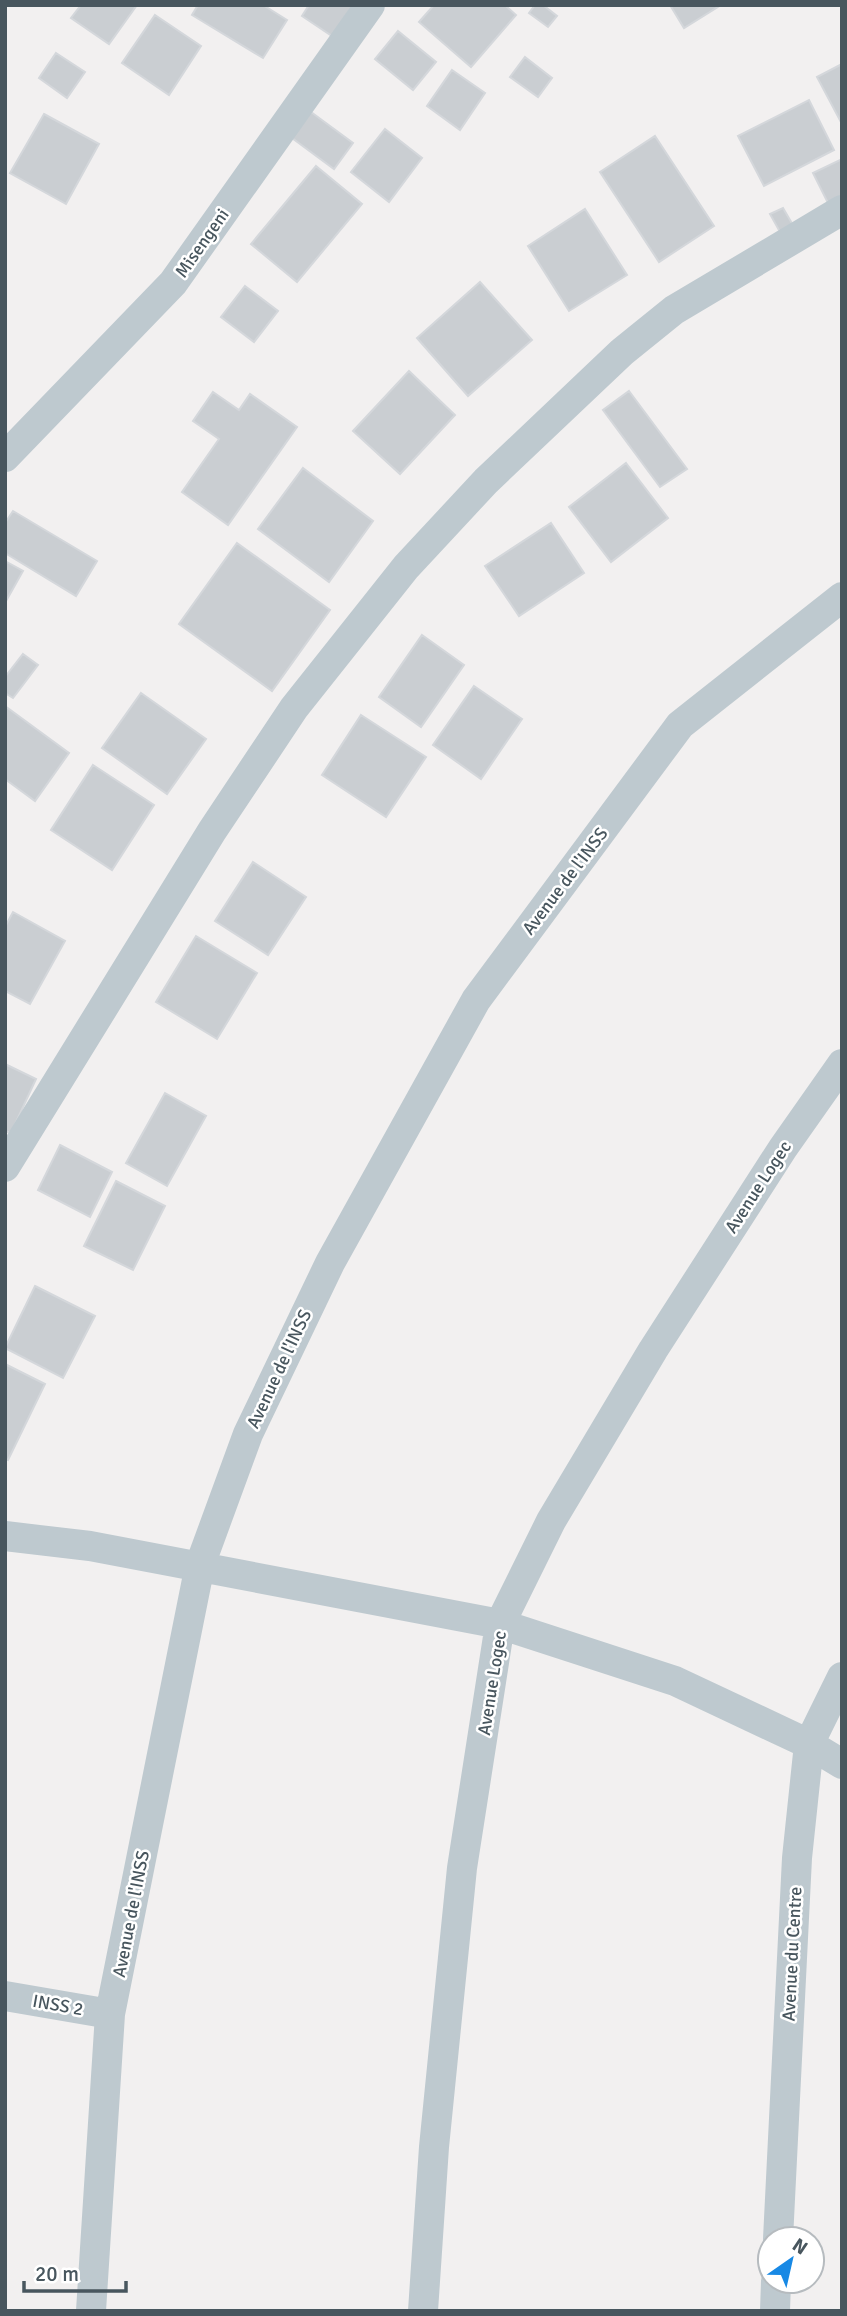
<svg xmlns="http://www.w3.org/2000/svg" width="847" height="2316" font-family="Signika,sans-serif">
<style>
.building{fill:#caced2;stroke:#d4d7db;stroke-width:2}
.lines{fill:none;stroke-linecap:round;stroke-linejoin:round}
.street{stroke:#bec9cf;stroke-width:30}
.labels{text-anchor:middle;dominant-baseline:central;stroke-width:5;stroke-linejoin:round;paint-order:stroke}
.street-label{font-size:18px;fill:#48565e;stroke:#fff}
</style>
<rect width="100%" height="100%" fill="#f2f0f0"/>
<path class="building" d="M81 5H137L109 44 71 18Z
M198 5H263L287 20 263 58 192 15Z
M309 5H353L332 36 302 16Z
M434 5H505L516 15 471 67 419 22Z
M535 5H543L557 16 548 27 529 13Z
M670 5H721L684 28Z
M155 15 201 46 169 95 122 63Z
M398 31 436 62 413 90 375 59Z
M56 53 85 72 67 98 39 78Z
M525 57 552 78 538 97 510 77Z
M842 64V124L817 77Z
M452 70 485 93 460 130 427 106Z
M809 100 834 150 764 186 738 136Z
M311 112 353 143 334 169 292 138Z
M44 114 99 144 66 204 10 173Z
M385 129 422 158 389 202 351 172Z
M655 136 714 226 659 262 600 172Z
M842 159V199L829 205 813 173Z
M316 166 362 204 297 282 251 244Z
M783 208 793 225 780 232 770 214Z
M585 209 627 275 569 311 528 246Z
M480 282 532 340 468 396 417 338Z
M245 286 278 311 254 342 221 317Z
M409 371 455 415 400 474 353 431Z
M629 391 687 469 660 487 603 410Z
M213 392 239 410 250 394 297 427 228 525 182 492 219 439 193 421Z
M626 463 668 518 611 562 569 507Z
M303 468 373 521 329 582 258 529Z
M13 511 97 561 76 596 5 553V523Z
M551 523 584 573 519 616 485 566Z
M237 543 330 610 272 691 179 624Z
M5 561 23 571 5 603Z
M422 635 464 665 421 727 379 697Z
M23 654 38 665 13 698 5 693V677Z
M474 686 522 719 481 779 433 745Z
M141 693 206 739 167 794 102 748Z
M5 706 69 753 35 801 5 779Z
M361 715 426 757 386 817 322 775Z
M93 765 154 805 112 870 51 830Z
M253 862 306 897 268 955 215 921Z
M13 912 65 941 30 1004 5 991V927Z
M196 936 257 973 217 1039 156 1002Z
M5 1064 36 1079 11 1133 5 1131Z
M165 1093 206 1116 167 1186 126 1163Z
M60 1145 112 1172 90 1217 38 1190Z
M116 1181 165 1206 133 1270 84 1246Z
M35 1286 95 1316 63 1378 5 1348Z
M5 1364 45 1384 8 1460 5 1459Z"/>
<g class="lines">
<path class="street" d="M5 457 173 283 370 5
M5 1167 212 831 294 708 406 567 486 481 622 352 674 310 842 210
M5 1536 90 1546 500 1624 675 1681 809 1744 842 1764
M5 1996 110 2014
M778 2239 797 1858 809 1744 842 1677
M91 2311 110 2014 200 1565 248 1434 330 1263 476 1000 680 725 842 597
M423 2311 434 2147 462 1868 500 1624 551 1521 653 1350 783 1148 842 1064
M775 2311 776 2281"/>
</g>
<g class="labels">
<g class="street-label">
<text transform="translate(202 243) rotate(-55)">Misengeni</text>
<text transform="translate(565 881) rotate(-53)">Avenue de l'INSS</text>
<text transform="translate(758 1187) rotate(-57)">Avenue Logec</text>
<text transform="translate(279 1369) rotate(-65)">Avenue de l'INSS</text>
<text transform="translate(492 1683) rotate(-81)">Avenue Logec</text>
<text transform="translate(131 1914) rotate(-79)">Avenue de l'INSS</text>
<text transform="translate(792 1954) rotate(-87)">Avenue du Centre</text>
<text transform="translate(58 2005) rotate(10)">INSS 2</text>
</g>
</g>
<rect width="847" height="2316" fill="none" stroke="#48565e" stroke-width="14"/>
<g transform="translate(791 2260) rotate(34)"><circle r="33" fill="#ffffff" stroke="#b6bbbf" stroke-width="2"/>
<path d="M0-5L12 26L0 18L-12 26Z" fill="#1889e5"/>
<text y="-10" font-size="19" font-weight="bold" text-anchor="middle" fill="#48565e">N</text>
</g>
<path d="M24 2281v10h102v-10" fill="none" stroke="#48565e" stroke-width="3.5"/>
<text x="35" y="2281" font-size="21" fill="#48565e" stroke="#ffffff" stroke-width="5" paint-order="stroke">20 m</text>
</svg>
